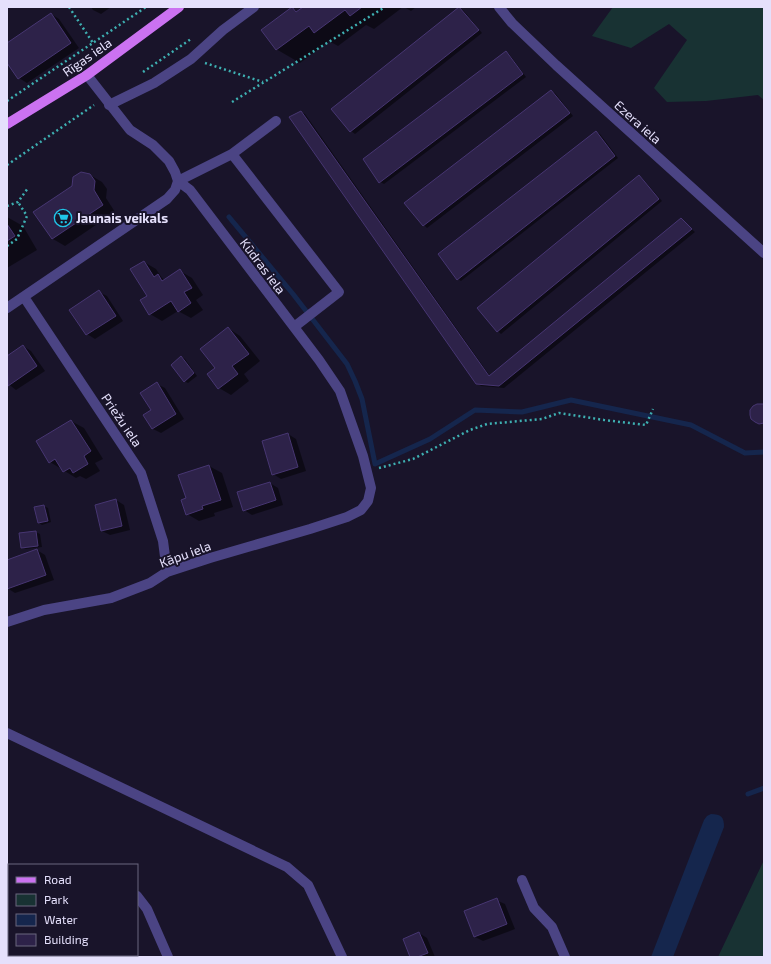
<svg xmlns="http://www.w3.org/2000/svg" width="771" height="964" font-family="'Exo 2',sans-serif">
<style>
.green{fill:#183233}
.water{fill:#15264d}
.shadow{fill:#0007}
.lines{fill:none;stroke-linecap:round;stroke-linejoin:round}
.stream{stroke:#15264d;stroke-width:5}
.building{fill:#2d2249;stroke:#473672}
.path{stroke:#3eb0b2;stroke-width:2.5;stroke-dasharray:2 3;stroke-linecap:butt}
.minor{stroke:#4b4484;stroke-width:10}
.major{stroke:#cb72f1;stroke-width:10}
.labels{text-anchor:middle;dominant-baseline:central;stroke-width:4;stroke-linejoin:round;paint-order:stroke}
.street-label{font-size:13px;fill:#e5e0fc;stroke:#19142a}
.poi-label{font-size:13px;font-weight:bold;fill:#e5e0fc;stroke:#19142a;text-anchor:start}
</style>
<rect width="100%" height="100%" fill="#19142a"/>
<path class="green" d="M613 7H764V100L758 95 706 101 667 102 654 88 687 40 669 24 631 48 592 36Z
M764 860V957H718Z"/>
<path class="water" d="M711 814C721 814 724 817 724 827L673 957H651L704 820 707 816Z"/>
<path class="shadow" d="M91 7H111L101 14 93 10Z
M305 7H403L374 29 366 25 338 46 329 41 300 63 276 49 292 8 298 12Z
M404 7H416L411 11Z
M460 8 463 10 482 33 355 134 351 131 333 109Z
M51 14 59 19 79 48 27 83 19 78 7 61V45Z
M506 52 509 54 526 77 384 184 380 182Z
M551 91 555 93 573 116 427 228 424 225Z
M301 112 305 114 490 376 681 220 695 232 504 388 481 386 477 383Z
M596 132 600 134 618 158 461 281 458 279Z
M90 175 102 182 107 189 106 198 115 212 65 246 53 239 34 212Z
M639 176 642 178 662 201 501 334 498 331Z
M7 217 23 226 37 250 7 268Z
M144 262 156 269 162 278 165 280 180 271 192 278 203 295 196 300 203 310 191 318 178 311 162 321 150 314Z
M99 292 107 296 123 321 95 339 87 334Z
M228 328 240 336 260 361 244 374 249 381 231 395 219 388 216 369Z
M23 346 31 351 45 371 16 390 7 383V357Z
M182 357 185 359 197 376 188 383 184 381Z
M157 384 165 388 184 419 161 433 153 429 152 410Z
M71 421 84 428 103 459 95 463 100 471 86 479 80 476 76 478 50 462Z
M288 434 296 439 306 471 281 479 273 474Z
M209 466 222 473 233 507 214 513 215 516 199 521 187 514V499Z
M270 483 278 488 283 505 252 515 244 510Z
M116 500 124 505 130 530 110 535 102 531Z
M44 506 48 508 51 522 42 525 38 522Z
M36 532 40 534 42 547 26 549 22 547Z
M37 550 45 555 54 580 15 593 7 588V561Z
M496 900 505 904 515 929 483 941 475 937 465 912Z
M419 933 427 938 435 957H411Z
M7 954 38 955V957H7Z
M66 955H112V957H66Z"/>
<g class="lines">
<path class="stream" d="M229 217 293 294 347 364 355 381 362 399 375 464 430 439 475 410 522 412 571 400 691 425 745 453 764 452
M748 794 764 788"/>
</g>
<path class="building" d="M292 7 296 12 303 7H362L350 16 345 10 314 33 309 26 276 50 261 30Z
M459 7 479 30 350 132 331 109Z
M51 13 71 43 18 79 7 63V43Z
M506 51 523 74 379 183 363 159Z
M551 90 570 113 423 226 404 203Z
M301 111 489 376 681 218 692 229 499 386 476 384 289 117Z
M596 131 615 156 457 280 438 254Z
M81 172 90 174 95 181 94 190 103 205 52 239 33 212 72 186 73 177Z
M639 175 659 199 497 332 477 308Z
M7 224 15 236 7 241Z
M144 261 154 277 158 274 162 281 180 269 192 288 184 292 191 303 178 312 171 301 149 315 140 300 147 296 130 269Z
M99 290 116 316 86 335 69 310Z
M228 327 249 354 232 366 238 374 218 389 207 374 215 368 200 349Z
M23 345 37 366 8 386 7 356Z
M181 356 194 373 184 382 171 365Z
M157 382 176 414 152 429 143 415 151 410 140 393Z
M757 404H764V423L759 424 755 422 751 419 750 415V410L753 406Z
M71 420 91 451 84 456 88 464 73 473 70 468 63 472 55 459 49 463 36 441Z
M288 433 298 467 272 475 262 441Z
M209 465 221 500 202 506 203 509 186 515 181 500 186 498 178 475Z
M270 482 276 500 243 511 237 492Z
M116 499 122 526 101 531 95 505Z
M44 505 48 521 38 523 34 507Z
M36 531 38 546 21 548 19 533Z
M37 549 46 575 7 589V560Z
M497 898 507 924 474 937 464 911Z
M419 932 428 953 417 957H410L403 939Z
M7 953H9V955H31V957H7Z
M65 955H97L87 957H65Z"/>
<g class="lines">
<path class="path" d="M69 7 93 43
M205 63 263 82
M143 72 191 39
M7 101 146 7
M232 102 385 7
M7 165 94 105
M7 206 18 202 28 188
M7 246 17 239 27 216 18 202
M379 468 413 459 470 430 487 424 542 419 559 413 604 420 646 425 653 409"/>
<path class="minor" d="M499 7 512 23 556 65 764 253
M109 105 154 83 191 59 223 30 254 7
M232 154 339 292 294 327
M178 181 232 154 276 121
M24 297 141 473 163 541 167 572
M7 308 167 199 175 190 178 181
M7 622 44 610 111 598 150 583 167 572 210 558 310 529 347 517 361 510 368 501 371 488 363 456 340 391 319 360 190 190 178 181 175 172 169 161 153 145 130 130 87 75
M7 733 287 867 308 885 342 957
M522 880 534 908 552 927 565 957
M137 896 147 909 168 957
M7 907H9"/>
<path class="major" d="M7 124 87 75 179 7"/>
</g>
<defs>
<symbol id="supermarket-ring" viewBox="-11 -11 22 22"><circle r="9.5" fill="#19142a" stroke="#20c5e8" stroke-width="1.5"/><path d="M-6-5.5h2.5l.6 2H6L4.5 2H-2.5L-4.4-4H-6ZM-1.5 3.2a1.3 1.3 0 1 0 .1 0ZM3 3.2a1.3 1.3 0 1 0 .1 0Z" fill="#20c5e8"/></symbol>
</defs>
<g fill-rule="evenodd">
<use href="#supermarket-ring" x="53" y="208" width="20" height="20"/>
</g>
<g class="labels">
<g class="street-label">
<text transform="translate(87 57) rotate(-35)">Rīgas iela</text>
<text transform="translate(638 122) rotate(42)">Ezera iela</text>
<text transform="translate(263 266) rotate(53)">Kūdras iela</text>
<text transform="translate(122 420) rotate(56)">Priežu iela</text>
<text transform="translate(185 554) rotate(-20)">Kāpu iela</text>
</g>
<g class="poi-label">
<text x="76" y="218">Jaunais veikals</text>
</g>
</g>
<rect width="771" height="964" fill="none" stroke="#e5e0fc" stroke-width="16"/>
<rect x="8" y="864" width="130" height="92" fill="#19142a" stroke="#6b667e"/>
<rect x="16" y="877" width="20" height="6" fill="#cb72f1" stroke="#6b667e"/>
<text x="44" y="884" font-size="12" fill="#e5e0fc">Road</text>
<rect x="16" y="894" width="20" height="12" fill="#183233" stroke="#6b667e"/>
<text x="44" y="904" font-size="12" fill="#e5e0fc">Park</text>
<rect x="16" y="914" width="20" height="12" fill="#15264d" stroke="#6b667e"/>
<text x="44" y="924" font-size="12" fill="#e5e0fc">Water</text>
<rect x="16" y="934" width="20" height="12" fill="#2d2249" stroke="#6b667e"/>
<text x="44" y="944" font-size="12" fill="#e5e0fc">Building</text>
</svg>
